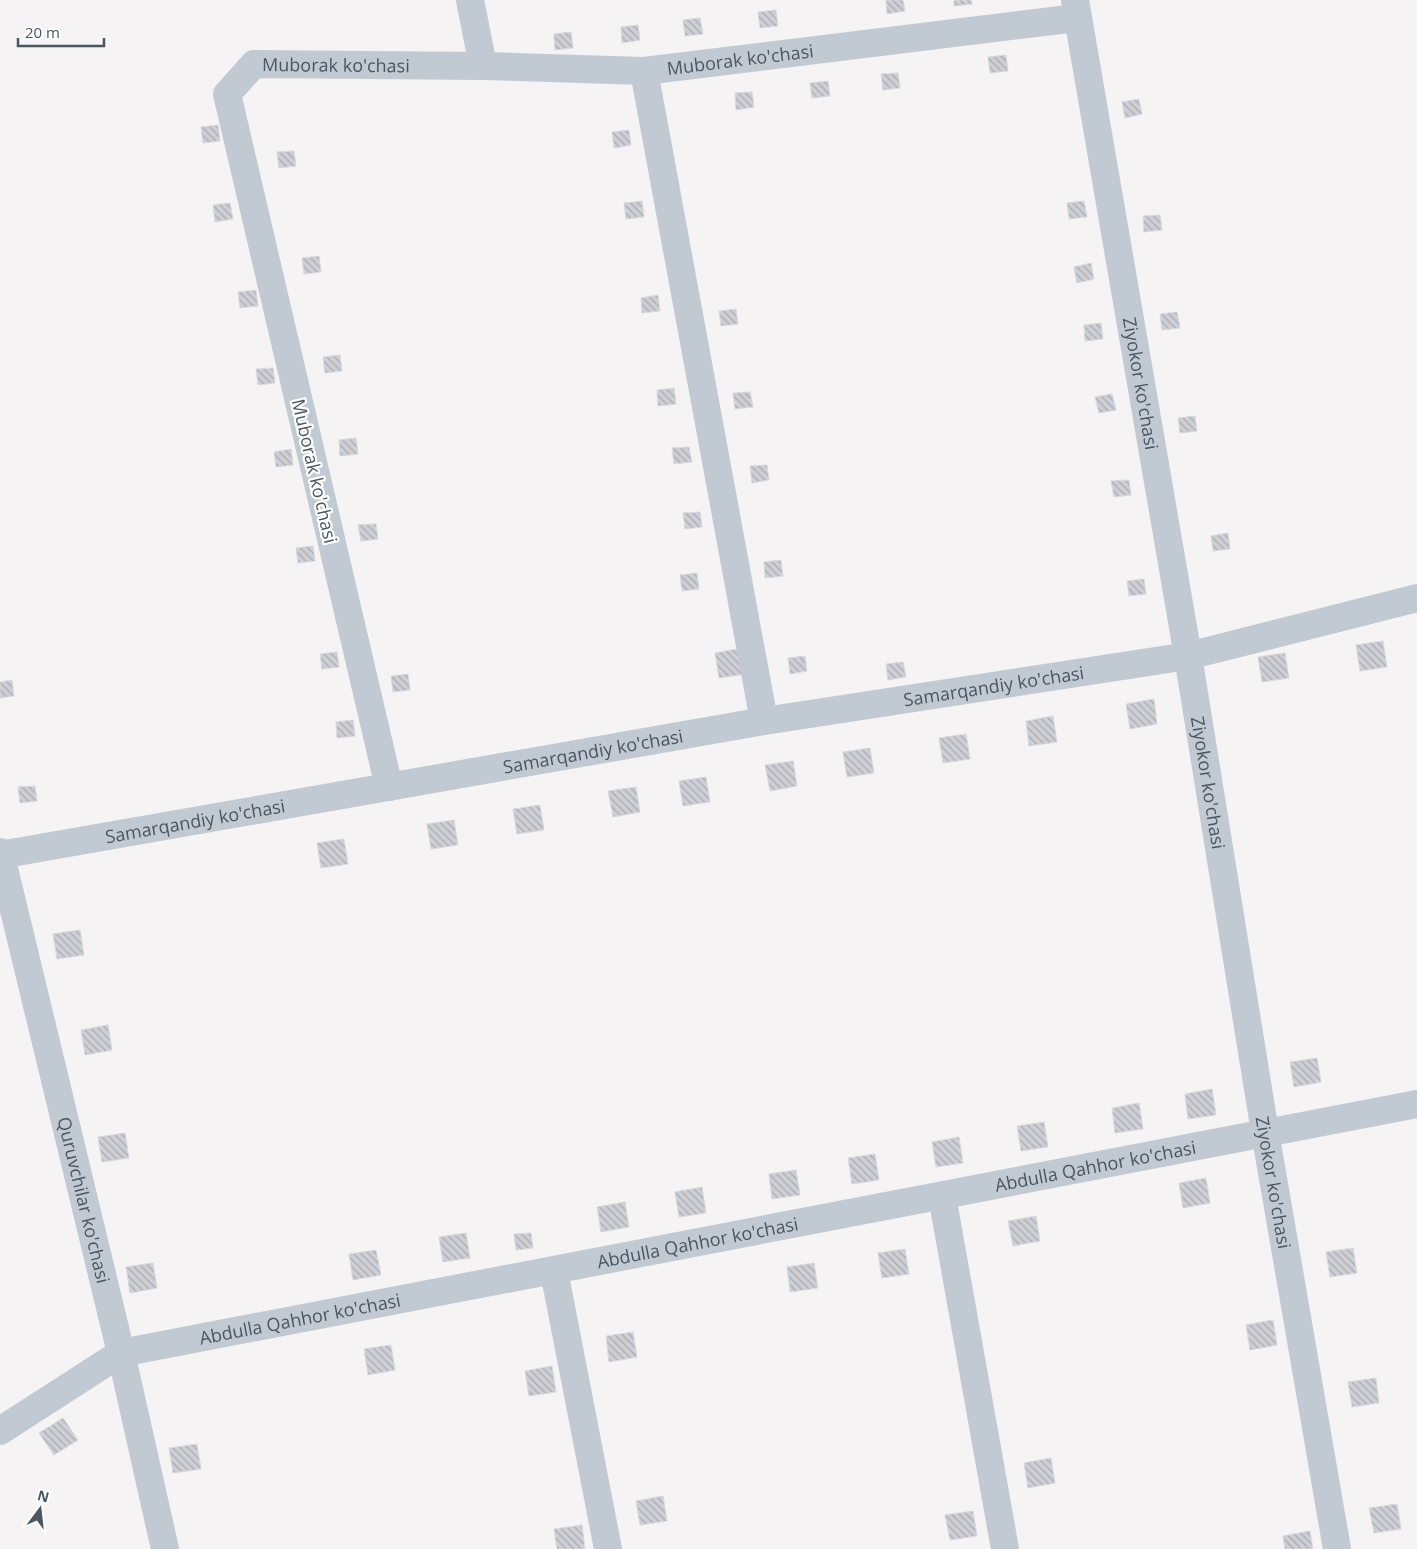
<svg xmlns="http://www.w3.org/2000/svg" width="1417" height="1549" font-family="'Open Sans',sans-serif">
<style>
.building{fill:url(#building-back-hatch);stroke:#d7d9de}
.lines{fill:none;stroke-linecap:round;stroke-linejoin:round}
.street{stroke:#c1cad2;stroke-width:28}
.labels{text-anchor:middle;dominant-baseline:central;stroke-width:4.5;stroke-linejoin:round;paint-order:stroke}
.street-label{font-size:18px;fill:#4a5661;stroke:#fff}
</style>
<defs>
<pattern id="building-back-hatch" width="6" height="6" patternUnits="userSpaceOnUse" patternTransform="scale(1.25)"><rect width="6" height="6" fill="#cdcfd5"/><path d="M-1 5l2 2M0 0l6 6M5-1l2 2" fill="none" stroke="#a8abb0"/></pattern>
</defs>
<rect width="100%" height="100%" fill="#f5f3f3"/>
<path class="building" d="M886 0H903L905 11 887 14Z
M954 0H971L972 4 954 6Z
M776 10 778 26 760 28 758 12Z
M700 18 703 34 685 36 683 20Z
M638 25 640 40 622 43 621 27Z
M571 32 573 48 555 50 554 34Z
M1006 55 1008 71 990 73 988 57Z
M898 73 900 88 883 90 881 74Z
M828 81 830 96 812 98 810 83Z
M752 92 754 107 736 110 735 93Z
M1139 99 1142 114 1125 118 1122 102Z
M218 125 220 141 203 143 201 127Z
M629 130 631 145 614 148 612 132Z
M294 151 296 166 279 168 277 152Z
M642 201 644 217 626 219 624 203Z
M1084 201 1087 217 1069 219 1067 203Z
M230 203 233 219 215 222 213 205Z
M1160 215 1162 230 1144 232 1143 216Z
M319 256 321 272 304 274 302 258Z
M1091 263 1094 279 1077 283 1074 267Z
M256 290 258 306 240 308 238 292Z
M658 295 660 311 642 313 641 298Z
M736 309 738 324 721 326 719 311Z
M1177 312 1180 328 1162 330 1160 314Z
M1101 323 1103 339 1085 341 1084 325Z
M340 355 342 371 325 373 323 357Z
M273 368 275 383 258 385 256 369Z
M674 388 676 404 658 406 657 390Z
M750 392 753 407 735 409 733 393Z
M1112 394 1116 410 1099 413 1095 397Z
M1195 416 1197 431 1180 433 1178 418Z
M356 438 358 454 340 456 339 440Z
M689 447 692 462 674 464 672 448Z
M291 449 293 465 276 467 274 452Z
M767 465 769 480 752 483 750 466Z
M1129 480 1131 495 1114 497 1111 481Z
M700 512 702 527 685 529 683 513Z
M376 524 378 539 361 541 358 525Z
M1228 533 1230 549 1213 551 1211 536Z
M313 546 315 561 298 563 296 548Z
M781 560 783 576 765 578 764 562Z
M697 573 699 589 682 591 680 575Z
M1144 579 1146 594 1129 596 1127 581Z
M1383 641 1387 667 1360 671 1356 645Z
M742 648 746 674 719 678 715 653Z
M337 652 339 667 322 669 320 654Z
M1285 653 1289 678 1262 682 1258 657Z
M805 656 807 671 790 674 788 658Z
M903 662 906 677 888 680 886 664Z
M408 674 410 690 393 692 391 676Z
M12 680 14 696 0 698V682Z
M1154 699 1157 724 1130 729 1126 704Z
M1053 716 1057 742 1029 746 1026 721Z
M353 720 355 736 337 738 336 722Z
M966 734 970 759 943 763 939 738Z
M870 748 874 773 847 777 843 752Z
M793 761 797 786 770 791 765 765Z
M706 777 710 802 683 806 679 781Z
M35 786 37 801 20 803 18 787Z
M636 787 640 812 613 817 608 791Z
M540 805 544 830 517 834 513 809Z
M454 820 458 845 431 849 427 824Z
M344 839 348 864 321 868 317 843Z
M80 930 84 955 57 959 53 934Z
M108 1025 112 1050 85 1055 81 1030Z
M1317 1058 1321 1082 1294 1087 1290 1062Z
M1212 1089 1216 1115 1188 1119 1185 1094Z
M1139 1103 1143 1129 1115 1133 1112 1108Z
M1044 1122 1048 1147 1021 1151 1017 1126Z
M125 1133 129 1158 102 1162 98 1137Z
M959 1137 963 1163 936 1167 932 1142Z
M875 1154 879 1180 852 1184 848 1158Z
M796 1170 800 1195 772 1199 769 1174Z
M1206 1178 1210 1203 1183 1208 1179 1183Z
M702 1187 706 1213 679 1217 675 1192Z
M625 1202 629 1227 601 1232 597 1207Z
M1036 1216 1040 1241 1013 1246 1008 1221Z
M466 1233 470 1258 443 1262 439 1237Z
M531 1233 533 1248 516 1250 514 1234Z
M1353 1248 1357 1273 1330 1277 1326 1252Z
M905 1249 909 1274 882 1278 878 1253Z
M376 1250 381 1275 353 1280 349 1254Z
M153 1263 157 1288 130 1293 126 1267Z
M814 1263 818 1288 790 1292 787 1267Z
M1273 1320 1277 1345 1250 1350 1246 1325Z
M633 1332 637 1357 609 1362 606 1336Z
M391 1345 395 1370 368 1375 364 1349Z
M552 1366 556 1392 529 1396 525 1371Z
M1376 1378 1379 1403 1352 1407 1348 1382Z
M63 1418 78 1440 54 1455 39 1433Z
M197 1444 201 1469 173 1473 169 1448Z
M1051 1458 1055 1483 1028 1488 1024 1463Z
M663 1496 667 1521 640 1525 636 1501Z
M1397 1504 1401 1529 1374 1533 1369 1508Z
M973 1511 977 1536 950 1540 945 1515Z
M582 1525 585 1549H557L554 1529Z
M1310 1531 1313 1549H1285L1283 1536Z"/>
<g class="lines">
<g class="street">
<path d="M470 0 483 66"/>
<path id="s1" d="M1075 0 1188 656 1265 1132 1337 1549"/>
<path d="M644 71 764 721"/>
<path id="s2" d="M389 787 227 94 254 64 483 66 644 71 1077 18"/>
<path id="s3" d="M0 852 121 1353 165 1549"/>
<path id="s4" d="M0 855 764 721 1188 656 1417 598"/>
<path d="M942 1196 1005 1549"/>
<path d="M554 1271 608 1549"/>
<path id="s5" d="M0 1431 121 1353 1417 1104"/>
</g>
</g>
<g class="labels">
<g class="street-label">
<text stroke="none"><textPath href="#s2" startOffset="1239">Muborak ko'chasi</textPath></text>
<text stroke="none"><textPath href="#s2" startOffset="834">Muborak ko'chasi</textPath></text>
<text stroke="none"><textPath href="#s1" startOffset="389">Ziyokor ko'chasi</textPath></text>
<text transform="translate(315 471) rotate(77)">Muborak ko'chasi</text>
<text stroke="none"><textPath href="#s4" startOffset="1008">Samarqandiy ko'chasi</textPath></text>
<text stroke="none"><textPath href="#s4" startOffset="602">Samarqandiy ko'chasi</textPath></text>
<text stroke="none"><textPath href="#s1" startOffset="794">Ziyokor ko'chasi</textPath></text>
<text stroke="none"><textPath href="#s4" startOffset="198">Samarqandiy ko'chasi</textPath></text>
<text stroke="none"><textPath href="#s5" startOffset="1136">Abdulla Qahhor ko'chasi</textPath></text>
<text stroke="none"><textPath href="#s1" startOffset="1199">Ziyokor ko'chasi</textPath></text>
<text stroke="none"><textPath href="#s3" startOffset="358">Quruvchilar ko'chasi</textPath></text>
<text stroke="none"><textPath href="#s5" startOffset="731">Abdulla Qahhor ko'chasi</textPath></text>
<text stroke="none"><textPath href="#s5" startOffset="326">Abdulla Qahhor ko'chasi</textPath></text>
</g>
</g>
<g transform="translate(40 1509) rotate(15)" stroke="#ffffff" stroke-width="4" paint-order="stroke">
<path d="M0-4L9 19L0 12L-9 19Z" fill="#4a5661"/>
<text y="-8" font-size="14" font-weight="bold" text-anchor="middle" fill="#4a5661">N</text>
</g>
<path d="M18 38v8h86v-8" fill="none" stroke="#4a5661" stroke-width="2.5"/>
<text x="25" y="38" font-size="15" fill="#4a5661" stroke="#ffffff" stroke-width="4" paint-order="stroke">20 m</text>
</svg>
